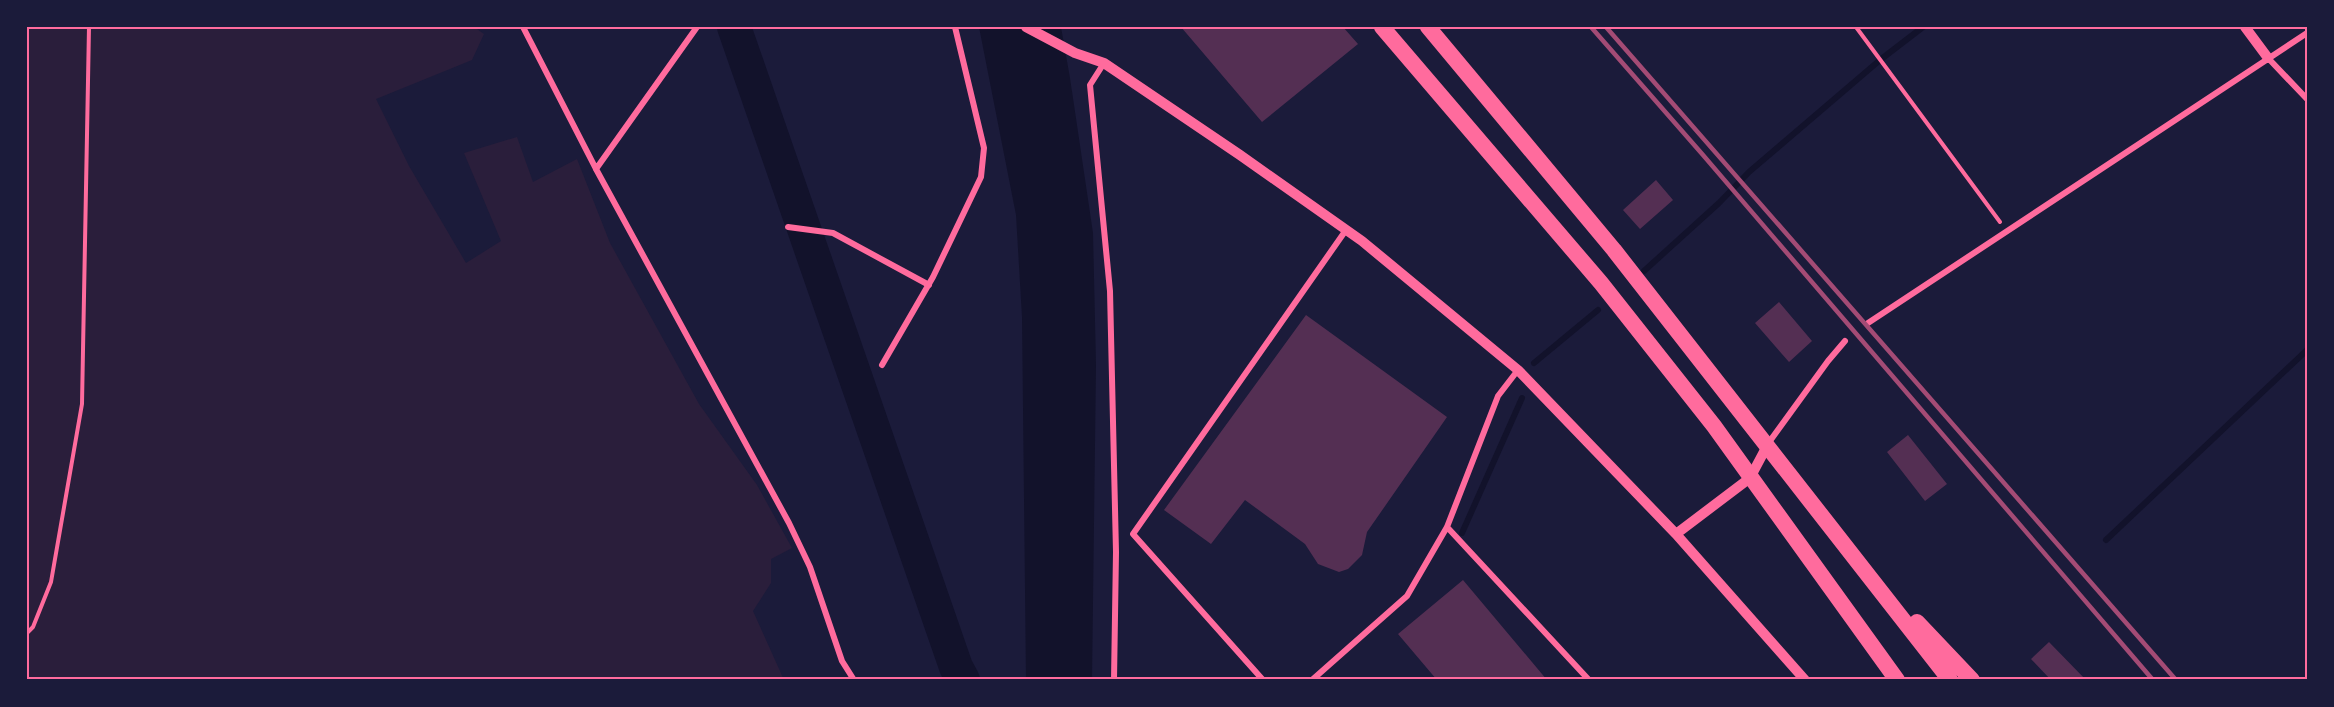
<svg xmlns="http://www.w3.org/2000/svg" width="2334" height="707" font-family="'Archivo Narrow',sans-serif">
<style>
.green{fill:#2a1e3b}
.water{fill:#12122b}
.lines{fill:none;stroke-linecap:round;stroke-linejoin:round}
.stream{stroke:#12122b;stroke-width:6}
.river{stroke:#12122b;stroke-width:34}
.building{fill:#542f53}
.path{stroke:#ff6b9d;stroke-width:4}
.minor{stroke:#ff6b9d;stroke-width:6}
.tertiary{stroke:#ff6b9d;stroke-width:10}
.trunk{stroke:#ff6b9d;stroke-width:16}
.rail{stroke:#a44b75;stroke-width:4.5}
.neatline{fill:none;stroke:#ff6b9d;stroke-width:2}
</style>
<rect width="100%" height="100%" fill="#1b1b3a"/>
<path class="green" d="M27 27H474L484 34 472 60 376 99 409 166 466 263 501 241 464 153 517 137 533 182 577 159 610 243 699 404 757 485 792 548 771 559V583L753 611 784 680H27Z"/>
<path class="water" d="M979 27H1061L1070 78 1093 233 1096 365 1092 680H1026L1022 317 1016 215Z"/>
<g class="lines">
<path class="stream" d="M1644 271 1719 203 1749 172 1880 60 1923 27
M1534 363 1598 310
M1462 533 1522 398
M2106 540 2307 350"/>
<path class="river" d="M734 27 956 667 963 680"/>
</g>
<path class="building" d="M1181 27H1343L1358 44 1262 122Z
M1656 180 1673 200 1640 229 1623 210Z
M1779 302 1812 341 1789 362 1755 323Z
M1306 315 1447 417 1367 532 1362 555 1348 569 1339 572 1318 564 1305 544 1245 500 1211 544 1164 510Z
M1908 435 1947 484 1925 501 1887 452Z
M1463 580 1547 680H1437L1398 634Z
M2049 642 2086 680H2051L2031 659Z"/>
<g class="lines">
<path class="path" d="M1856 27 2000 222
M27 633 33 627 51 582 82 404 89 27"/>
<path class="minor" d="M523 27 596 169 789 523 810 567 842 661 854 680
M2268 58 2307 99
M1104 63 1090 85 1110 291 1116 552 1114 680
M596 169 697 27
M788 227 833 233 929 285
M1868 323 2307 33
M882 365 933 277 981 177 984 148 955 27
M1767 445 1828 361 1845 341
M1447 527 1589 680
M1263 680 1133 534 1346 230
M1312 680 1407 596 1447 527 1498 396 1518 370"/>
<path class="tertiary" d="M1026 27 1075 53 1104 63 1240 155 1362 241 1518 370 1676 534 1805 680
M2245 27 2268 58
M1676 534 1750 478 1767 446"/>
<path class="trunk" d="M1382 27 1601 283 1714 426 1897 680
M1428 27 1614 250 1950 680
M1917 622 1972 680"/>
<path class="rail" d="M1591 27 1703 155 2153 680
M1606 27 2176 680"/>
</g>
<rect width="2334" height="707" fill="none" stroke="#1b1b3a" stroke-width="57"/>
<rect x="28" y="28" width="2278" height="650" class="neatline"/>
</svg>
